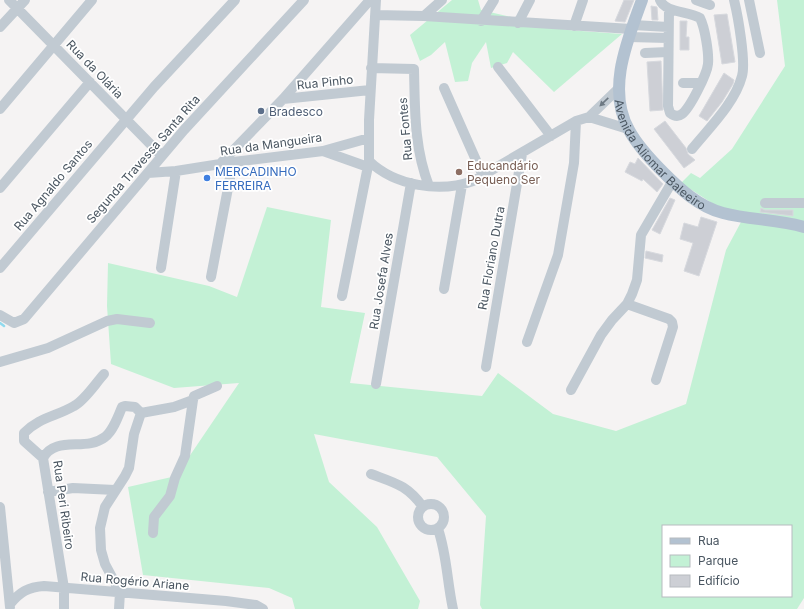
<svg xmlns="http://www.w3.org/2000/svg" width="804" height="609" font-family="Inter,sans-serif">
<style>
.green{fill:#c3f1d5;fill-rule:evenodd}
.lines{fill:none;stroke-linecap:round;stroke-linejoin:round}
.stream{stroke:#90daee;stroke-width:2.5}
.building{fill:#cdcfd5;stroke:#d7d9de}
.minor{stroke:#c1cad2;stroke-width:10}
.major{stroke:#b3c2d1;stroke-width:12}
.oneway{fill:#6e7983}
.service-dot{fill:#5c6f8a;stroke:#fff;stroke-width:1.5}
.education-dot{fill:#8d6e63;stroke:#fff;stroke-width:1.5}
.shop-dot{fill:#3f7fe0;stroke:#fff;stroke-width:1.5}
.labels{text-anchor:middle;dominant-baseline:central;stroke-width:3.5;stroke-linejoin:round;paint-order:stroke}
.street-label{font-size:12px;fill:#4a5661;stroke:#fff}
.service-label{font-size:12px;fill:#4e5e75;stroke:#fff;text-anchor:start}
.education-label{font-size:12px;fill:#785e54;stroke:#fff;text-anchor:start}
.shop-label{font-size:12px;fill:#366cbe;stroke:#fff;text-anchor:start}
</style>
<rect width="100%" height="100%" fill="#f5f3f3"/>
<path class="green" d="M452 0H478L481 10 568 30 622 34 554 92 513 52 507 63 491 68 486 42 472 63 468 81 455 82 445 42 431 55 420 61 410 35Z
M777 0H804V598L797 609H482L480 605 486 516 437 457 314 434 329 482 377 527 420 601 418 609H295L292 598 269 588 143 575 128 487 176 476 239 383 174 388 111 364 107 306 108 263 209 286 237 297 267 207 331 220 321 307 365 313 350 383 482 396 498 373 553 414 616 431 686 404 726 250 741 222 681 183 691 173 700 178 732 149 785 66ZM663 526H791V596H663Z"/>
<g class="lines">
<path class="stream" d="M0 323 4 326"/>
</g>
<path class="building" d="M624 0H634L625 22 615 21Z
M651 6 657 7 658 20H652Z
M727 14 735 62 722 64 714 15Z
M680 21H687L686 37H689V50H680Z
M661 61 663 110 650 111 647 62Z
M724 73 734 80 733 84 722 102 707 121 699 116Z
M665 121 686 148 688 154 695 160 684 168 654 129Z
M638 158 663 184 657 192 643 179 642 181 625 172 630 162 635 164Z
M670 198 675 200 660 234 652 230Z
M761 208 765 210H793V216L760 212Z
M701 217 717 222 699 276 684 271 693 243 680 239 684 223 698 227Z
M646 251 663 255 662 262 645 258Z"/>
<g class="lines">
<path class="minor" d="M9 0 162 156
M376 0 369 120V161C395 186 440 193 473 181L576 121 589 117 619 88
M660 0C665 13 689 11 700 18 705 28 709 53 708 64 707 74 690 108 682 114 678 117 674 116 670 113L668 106 669 9
M696 0 710 5
M749 0 760 53
M375 15 424 16 631 29
M424 16 442 0
M481 21 494 0
M518 23 530 0
M633 25 668 27
M574 26 583 0
M0 27 25 0
M629 37 668 38
M645 53 668 52
M498 67 551 136
M371 68 414 69C415 109 414 148 429 186
M683 83H701
M444 88 483 176
M283 99 370 90
M0 109 92 0
M589 117 628 129
M692 149C709 128 735 103 742 76 746 62 738 16 734 0
M323 151 368 167
M221 163 283 99 370 0
M176 171 233 162 323 151 369 138
M148 173 176 171 161 268
M0 188 90 82
M765 203H804
M0 268 154 87 235 0
M211 277 233 162
M444 289 462 185
M342 296 369 161
M627 304 669 319 672 322 673 327 656 380
M0 315 14 323 24 319 184 130 304 0
M527 342 558 255 574 163 576 121
M0 362 48 348 107 321 117 319 150 323
M486 367 522 154
M376 384 411 183
M571 390 601 335 612 320 627 304 632 294 637 280 641 235 672 182
M141 413 174 407 193 400 194 396 217 386
M43 458 24 441V433C40 417 55 417 74 406 85 400 95 384 104 374
M371 474C395 483 407 485 423 507
M48 492 73 488 115 490
M418 517a13 13 0 1 1 26 0a13 13 0 1 1-26 0Z
M0 507 10 607
M438 529C447 555 447 582 453 609
M153 533 154 517 170 496 175 478 185 456 193 400
M10 604C20 592 28 587 44 586L226 601 256 605 263 609
M64 609V588L43 458C56 435 86 452 105 437 113 431 118 417 122 407L125 406 135 407 141 413
M119 609 120 592 105 564 101 550 100 528 105 507 125 476 129 468 134 434 141 413"/>
<path class="major" id="s1" d="M642 0C628 39 606 89 629 130 637 145 651 160 663 172 680 189 699 207 723 213 749 220 778 219 804 227"/>
</g>
<defs><path id="oneway-solid" d="M-6-.8H1V-3.2L6.5 0L1 3.2V.8H-6Z"/></defs>
<use class="oneway" href="#oneway-solid" transform="translate(604 102) rotate(136)"/>
<circle class="service-dot" cx="261" cy="111" r="4"/>
<circle class="education-dot" cx="459" cy="172" r="4"/>
<circle class="shop-dot" cx="207" cy="178" r="4"/>
<g class="labels">
<g class="street-label">
<text transform="translate(95 69) rotate(46)">Rua da Olária</text>
<text transform="translate(325 82) rotate(-6)">Rua Pinho</text>
<text transform="translate(405 129) rotate(-95)">Rua Fontes</text>
<text transform="translate(271 144) rotate(-8)">Rua da Mangueira</text>
<text stroke="none"><textPath href="#s1" startOffset="173">Avenida Aliomar Baleeiro</textPath></text>
<text transform="translate(143 159) rotate(-49)">Segunda Travessa Santa Rita</text>
<text transform="translate(53 185) rotate(-50)">Rua Agnaldo Santos</text>
<text transform="translate(491 258) rotate(-80)">Rua Floriano Dutra</text>
<text transform="translate(381 281) rotate(-81)">Rua Josefa Alves</text>
<text transform="translate(64 505) rotate(82)">Rua Peri Ribeiro</text>
<text transform="translate(135 581) rotate(5)">Rua Rogério Ariane</text>
</g>
<g class="service-label">
<text x="269" y="111">Bradesco</text>
</g>
<g class="education-label">
<text x="467" y="165">Educandário<tspan x="467" dy="14">Pequeno Ser</tspan></text>
</g>
<g class="shop-label">
<text x="215" y="171">MERCADINHO<tspan x="215" dy="14">FERREIRA</tspan></text>
</g>
</g>
<rect x="662" y="525" width="130" height="72" fill="#ffffff" stroke="#b7bbc0"/>
<rect x="670" y="538" width="20" height="6" fill="#b3c2d1" stroke="#b7bbc0"/>
<text x="698" y="545" font-size="12" fill="#4a5661">Rua</text>
<rect x="670" y="555" width="20" height="12" fill="#c3f1d5" stroke="#b7bbc0"/>
<text x="698" y="565" font-size="12" fill="#4a5661">Parque</text>
<rect x="670" y="575" width="20" height="12" fill="#cdcfd5" stroke="#b7bbc0"/>
<text x="698" y="585" font-size="12" fill="#4a5661">Edifício</text>
</svg>
